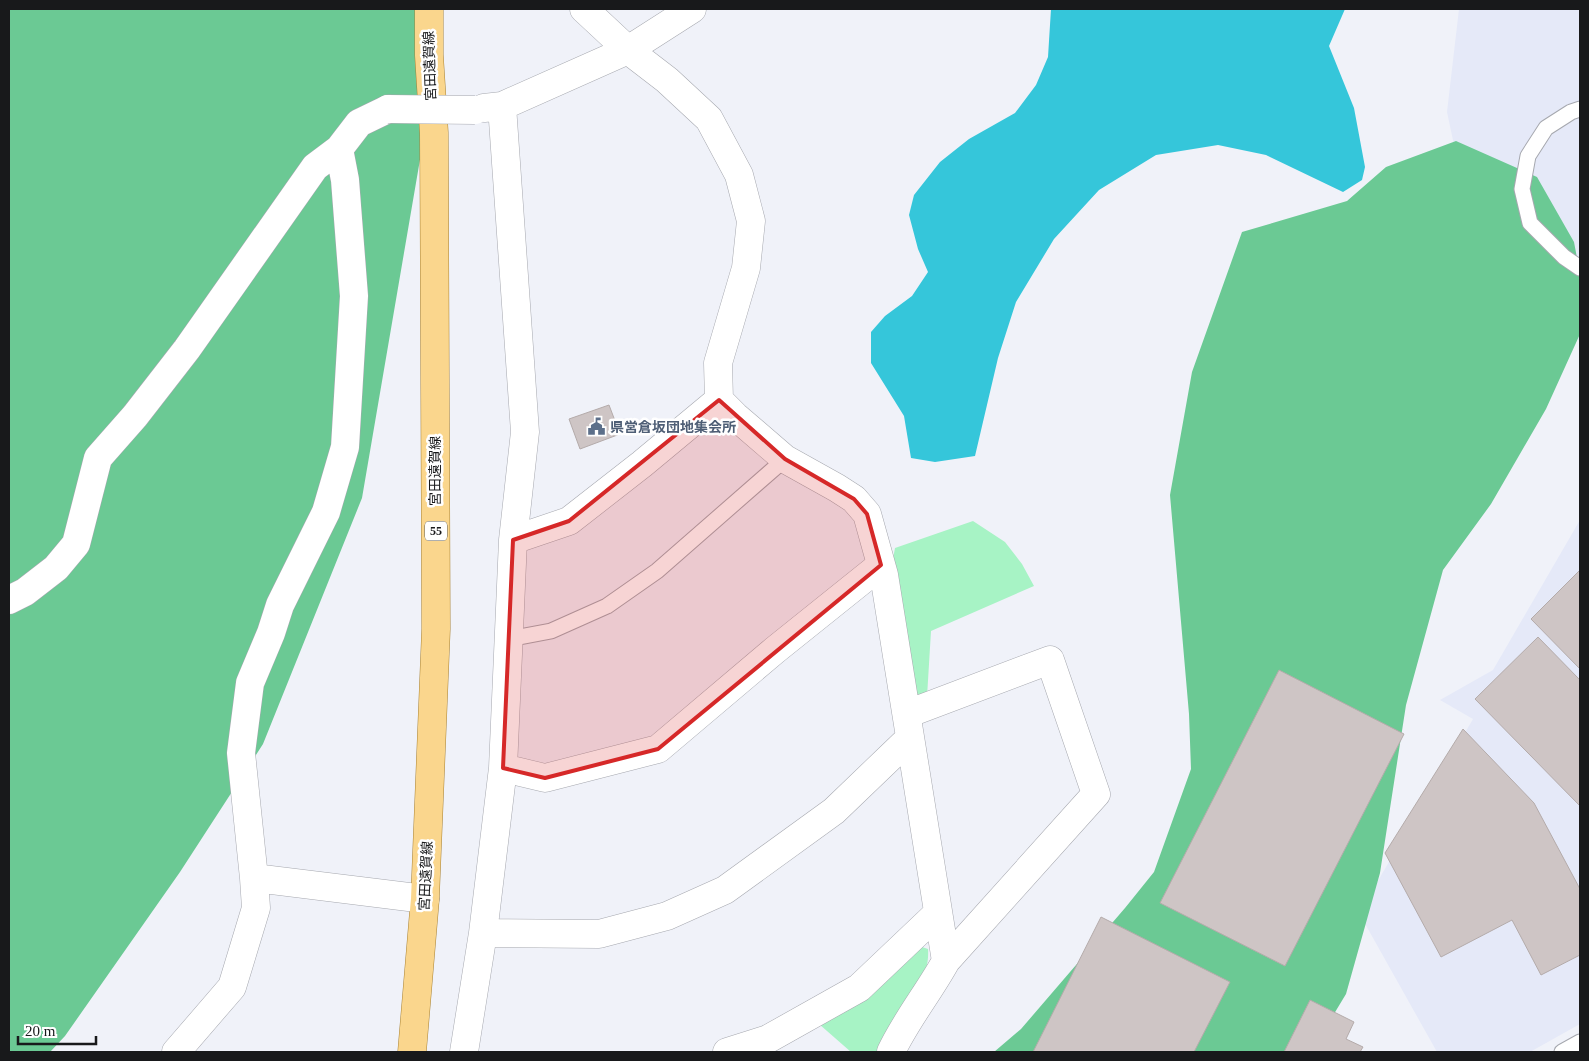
<svg xmlns="http://www.w3.org/2000/svg" width="1589" height="1061" font-family="'Times New Roman','Noto Sans JP',serif">
<style>
.built{fill:#e5e9f8}
.green{fill:#a7f3c5}
.forest{fill:#6bc994}
.water{fill:#35c6da}
.building{fill:#cec5c5;stroke:#b4abaa}
.lines{fill:none;stroke-linecap:round;stroke-linejoin:round}
.lane-casing{stroke:#a6a8af;stroke-width:17}
.street-casing{stroke:#a6a8af;stroke-width:29}
.primary-casing{stroke:#a88234;stroke-width:29}
.lane{stroke:#fff;stroke-width:15}
.street{stroke:#fff;stroke-width:28}
.primary{stroke:#fad68d;stroke-width:28}
.street-bridge-casing{stroke:#a6a8af;stroke-width:29;stroke-linecap:butt}
.street-bridge{stroke:#fff;stroke-width:28}
.marked{fill:#d62828;fill-opacity:0.2;stroke:#d62828;stroke-width:4;stroke-linejoin:round}
.labels{text-anchor:middle;dominant-baseline:central;stroke-width:5;stroke-linejoin:round;paint-order:stroke}
.shield{fill:#fff;stroke:#5d5e5f;stroke-width:1}
.shield-label{font-size:12px;font-weight:bold;fill:#18191b}
.street-label{font-size:14px;fill:#18191b;stroke:#fff}
.service-label{font-size:14px;font-weight:bold;fill:#4e5e75;stroke:#fff;text-anchor:start}
</style>
<rect width="100%" height="100%" fill="#f0f2f9"/>
<path class="built" d="M1459 9H1580V342L1471 225 1447 112Z
M1580 520V1024L1530 1052H1437L1359 913 1473 719 1440 700 1493 670Z"/>
<path class="green" d="M973 521 1005 542 1022 564 1034 586 931 631 927 697 912 694 892 564 895 548Z
M922 947 928 949C931 983 896 1024 878 1052H851L819 1024Z"/>
<path class="forest" d="M9 9H425L429 107 362 498 263 744 180 872 65 1036 50 1052H9Z
M1456 141 1537 177 1574 242 1580 274V334L1546 409 1491 504 1443 570 1406 705 1380 873 1346 994 1311 1052H994L1021 1029 1125 908 1154 872 1191 769 1189 714 1170 495 1192 372 1242 232 1347 201 1386 167Z"/>
<path class="water" d="M1051 9H1345L1329 46 1354 108 1365 167 1362 180 1343 192 1266 155 1218 145 1156 155 1099 190 1054 239 1016 302 998 358 975 456 935 462 911 458 904 416 871 363V332L885 316 912 296 928 272 918 249 909 215 914 195 940 162 969 139 1015 113 1036 85 1048 57Z"/>
<path class="building" d="M609 405 620 434 580 449 569 419Z
M1580 570V669L1531 619Z
M1538 637 1580 680V806L1475 699Z
M1279 670 1404 734 1285 966 1160 903Z
M1463 729 1534 803 1580 889V955L1541 975 1512 920 1441 957 1385 853Z
M1101 917 1230 982 1194 1052H1033Z
M1310 1000 1354 1022 1346 1039 1363 1047 1360 1052H1284Z"/>
<g class="lines">
<defs>
<path id="lane" d="M1580 109 1571 112 1546 128 1528 156 1522 189 1530 223 1564 257 1580 268
M509 639 551 631 607 606 657 571 785 459
M1562 1052 1580 1042"/>
<path id="street" d="M584 9 628 50 667 80 709 119 739 175 751 221 746 268 718 363 719 400 735 416 785 459 837 488 854 499 867 514 884 575 946 961C929 992 906 1020 891 1052
M484 108 502 106 628 50 692 9
M513 540 569 521 642 464 719 400
M9 600 25 592 56 568 76 544 98 458 135 416 187 349 315 167 339 149 359 123 388 109
M907 714 1050 660 1096 794 946 961
M503 768 545 778 658 749 775 650 881 565
M254 878 425 899
M483 933 599 934 667 916 725 890 834 811 910 738
M176 1052 232 987 256 908 254 878 241 753 250 683 271 633 280 605 326 512 345 447 354 296 345 180 339 149
M464 1052 483 933 503 768 513 540 525 432 502 106
M727 1052 768 1039 859 988 938 913"/>
<path id="primary" d="M412 1052 425 899 436 629 434 133 429 55V9"/>
</defs>
<use href="#lane" class="lane-casing"/>
<use href="#street" class="street-casing"/>
<use href="#primary" class="primary-casing"/>
<use href="#lane" class="lane"/>
<use href="#street" class="street"/>
<use href="#primary" class="primary"/>
<defs>
<path id="street-bridge" d="M388 109 475 110"/>
</defs>
<use href="#street-bridge" class="street-bridge-casing"/>
<use href="#street-bridge" class="street-bridge"/>
</g>
<path class="marked" d="M719 400 785 459 854 499 867 514 881 565 658 749 545 778 503 768 513 540 569 521Z"/>
<defs>
<symbol id="civic-bare" viewBox="-9 -9 18 18"><path d="M-.6-6.5H3V-4.5H.6V-3L4-1V1h2V6H-6V1h2V-1L-.6-3ZM-1.2 2.5V6h2.4V2.5Z" fill="#5c6f8a" stroke="#fff" stroke-width="2.5" paint-order="stroke"/></symbol>
</defs>
<g fill-rule="evenodd">
<use href="#civic-bare" x="584" y="414" width="25" height="25"/>
</g>
<g class="labels">
<rect class="shield" x="425" y="521.5" width="22" height="19" rx="4"/>
<g class="shield-label">
<text x="436" y="531">55</text>
</g>
<g class="street-label">
<text transform="translate(430 66) rotate(-92)">宮田遠賀線</text>
<text transform="translate(435 471) rotate(-90)">宮田遠賀線</text>
<text transform="translate(426 876) rotate(-87)">宮田遠賀線</text>
</g>
<g class="service-label">
<text x="610" y="427">県営倉坂団地集会所</text>
</g>
</g>
<rect width="1589" height="1061" fill="none" stroke="#18191b" stroke-width="20"/>
<path d="M18 1036v8h78v-8" fill="none" stroke="#18191b" stroke-width="2.5"/>
<text x="25" y="1036" font-size="15" fill="#18191b" stroke="#ffffff" stroke-width="4" paint-order="stroke">20 m</text>
</svg>
